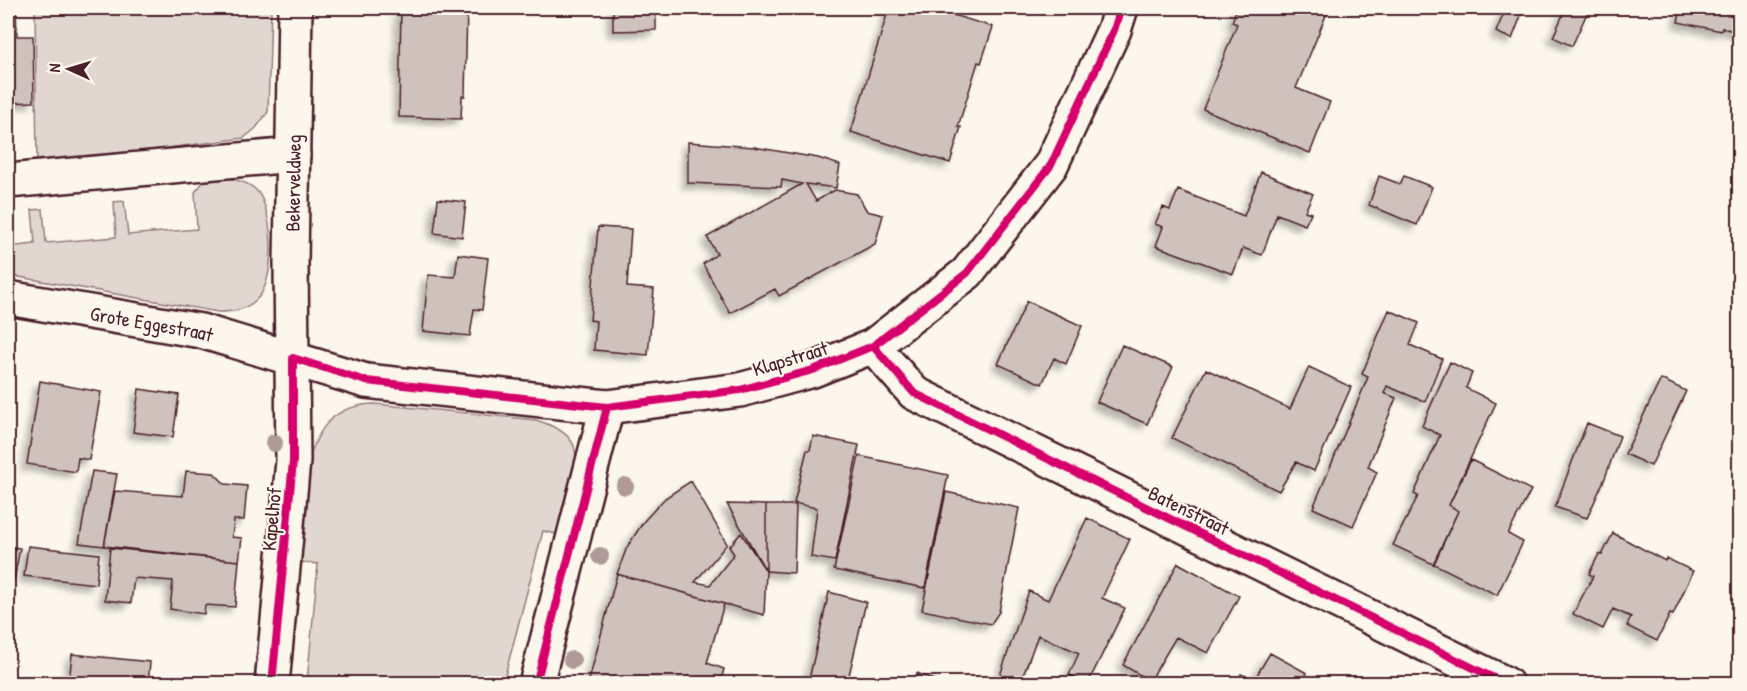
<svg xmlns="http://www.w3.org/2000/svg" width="1747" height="691" font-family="'Patrick Hand',sans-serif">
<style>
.green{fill:#e2d7d0;stroke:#967b7e;stroke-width:1.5}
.building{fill:#cfc2bc;stroke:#4a1f2b;stroke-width:1.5;filter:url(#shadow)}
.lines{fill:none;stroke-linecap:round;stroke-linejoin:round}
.street-casing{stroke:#4a1f2b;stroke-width:38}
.street{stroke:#fbf7ec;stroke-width:33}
.cycleway-casing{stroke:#fbf7ec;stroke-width:11}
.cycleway{stroke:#d6006c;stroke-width:8}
.tree{fill:#af9a98}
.labels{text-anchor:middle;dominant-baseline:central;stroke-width:4.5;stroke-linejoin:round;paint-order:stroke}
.street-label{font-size:20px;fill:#4a1f2b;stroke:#fbf7ec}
</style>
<defs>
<filter id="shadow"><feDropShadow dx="-5.5" dy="5.5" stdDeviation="3" flood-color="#0004"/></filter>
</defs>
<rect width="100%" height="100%" fill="#fbf7ec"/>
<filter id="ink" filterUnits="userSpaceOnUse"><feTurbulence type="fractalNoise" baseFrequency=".0167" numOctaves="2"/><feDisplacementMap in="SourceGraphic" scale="12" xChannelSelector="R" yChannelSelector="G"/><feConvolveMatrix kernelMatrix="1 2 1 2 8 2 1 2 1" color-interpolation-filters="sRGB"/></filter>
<g filter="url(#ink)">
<path class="green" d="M35 8H271L268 112 256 128 244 138 37 165Z
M228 178C238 180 250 183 257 191 274 211 277 282 256 300 245 310 233 312 218 312L8 275V247L35 244 32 210 43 209 46 243 116 237 114 202 124 201 128 235 197 229 195 192 206 179Z
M375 404 536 420C578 433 581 448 571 488 567 504 564 519 560 535L543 531 503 683H307L318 564 301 562 311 454C321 421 340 405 375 404Z"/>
<path class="building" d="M8 8H16L17 36H33L34 102 8 103Z
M401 8H467L465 96H462L461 119 399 117Z
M613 8H656V30L613 31Z
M889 8H930L993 27 981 63 978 62 958 127H961L950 163 851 132Z
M1237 8H1329L1296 88 1330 102 1310 153 1203 109 1237 24 1232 22Z
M1506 8H1524L1512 39 1496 32Z
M1566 8H1580L1588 11 1572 46 1553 37Z
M1681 8H1740V36L1738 32 1722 28 1721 31 1678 22Z
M688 142 754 147 818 158 840 165 836 188 806 184 816 201 835 190 857 194 867 211 883 215 875 244 779 296 775 289 730 313 703 264 717 254 707 237 802 184 782 180 781 187 688 183Z
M1261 172 1313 194 1305 211 1311 213 1305 225 1277 214 1262 255 1243 248 1233 274 1156 246 1163 227 1155 224 1163 207 1170 210 1178 190 1244 216Z
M1379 176 1400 184 1404 176 1432 187 1417 225 1369 205Z
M438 199 466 202 462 237 434 233Z
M598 227 631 229 627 287 654 289 648 355 594 350 596 321 590 320Z
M458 254 488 258 482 310 474 309 470 336 423 331 428 275 455 277Z
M1027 301 1082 326 1066 364 1054 358 1042 384 998 364Z
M1389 310 1419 323 1410 345 1442 359 1425 402 1387 386 1384 393 1396 398 1368 467 1377 472 1353 526 1313 508 1368 377 1362 374Z
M1122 345 1173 367 1147 424 1097 402Z
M1450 362 1472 373 1466 388 1496 403 1449 505 1458 511 1433 564 1393 545 1418 496 1414 494 1440 435 1422 426Z
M1309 367 1351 387 1314 471 1296 462 1279 491 1172 438 1206 369 1290 409Z
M1661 379 1686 391 1651 466 1625 454Z
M40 381 101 392 89 460 78 458 76 472 27 464Z
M139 389 179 395 173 437 133 432Z
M1587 423 1620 436 1605 478 1587 518 1555 507Z
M813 436 859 445 835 561 811 557 817 508 794 503 807 450H810Z
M859 456 948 475 925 588 834 570Z
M1471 460 1531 490 1508 534 1523 542 1497 595 1434 564 1458 511 1449 505Z
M92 471 117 474 104 546 79 543Z
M186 471 214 473 225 484 247 486 244 520H234L232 537 242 538 239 561 104 546 115 491 183 496Z
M691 481 727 544 695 582 710 585 734 554 729 547 741 533 766 571 764 615 617 574 627 547 644 521 665 498Z
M946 492 1019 508 999 612 991 624 922 610Z
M727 504 766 505V571Z
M766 505H796L794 573 766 571Z
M1087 518 1130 539 1102 598 1125 608 1088 683 1069 675 1079 653 1038 635 1020 684H997L1029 591 1048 600Z
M1613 533 1665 561 1666 558 1693 571 1673 615 1670 614 1657 641 1627 626 1631 617 1613 609 1603 629 1573 614 1593 576 1589 574 1599 554 1602 555Z
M8 546 20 548 14 581 8 580Z
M28 546 99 554 96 584 24 576Z
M110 548 239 561 235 607 205 605 204 614 170 609 173 581 134 578 131 603 105 600Z
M1178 563 1239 596 1208 653 1176 637 1150 681 1123 665Z
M617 574 724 604 707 663 724 669 720 684H588Z
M829 592 866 602 847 684H808Z
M1270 653 1307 673 1303 684H1236L1241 674 1254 680Z
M72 654 150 662 148 684H69Z
M917 673 945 684H914Z"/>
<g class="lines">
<defs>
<g id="street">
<path d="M8 181 293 155"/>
<path id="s1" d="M8 298 201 331 366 381 607 407 740 390 813 370 873 346 967 273 1051 165 1114 30 1121 8"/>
<path d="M873 346 914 393 1506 684"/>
<path id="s2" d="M272 684 293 461 291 263 295 8"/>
<path d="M536 684 607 407"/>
</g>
</defs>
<use href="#street" class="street-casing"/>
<use href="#street" class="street"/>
<defs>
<path id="cycleway" d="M873 346 914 393 1506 684
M272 684 293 461V358L366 381 607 407 740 390 813 370 873 346 967 273 1051 165 1114 30 1121 8
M536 684 607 407"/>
</defs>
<use href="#cycleway" class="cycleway-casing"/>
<use href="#cycleway" class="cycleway"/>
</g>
<g class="tree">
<circle cx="274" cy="443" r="9"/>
<circle cx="625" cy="486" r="9"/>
<circle cx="600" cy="556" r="9"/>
<circle cx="572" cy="660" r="9"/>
</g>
</g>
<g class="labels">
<g class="street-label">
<text stroke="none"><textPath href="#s2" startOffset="502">Bekerveldweg</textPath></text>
<text stroke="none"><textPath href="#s1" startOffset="146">Grote Eggestraat</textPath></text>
<text transform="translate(790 358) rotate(-17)">Klapstraat</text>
<text transform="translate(1189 510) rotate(26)">Batenstraat</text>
<text transform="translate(271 519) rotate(-85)">Kapelhof</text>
</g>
</g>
<rect width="1747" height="691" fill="none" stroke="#fbf7ec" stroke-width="30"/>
<rect x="15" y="15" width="1717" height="661" fill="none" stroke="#4a1f2b" stroke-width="2" filter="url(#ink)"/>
<g transform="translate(69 69) rotate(274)" stroke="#fbf7ec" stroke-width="4.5" paint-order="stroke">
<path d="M0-4.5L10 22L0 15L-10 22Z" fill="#4a1f2b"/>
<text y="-9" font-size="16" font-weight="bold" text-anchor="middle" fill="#4a1f2b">N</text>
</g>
</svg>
